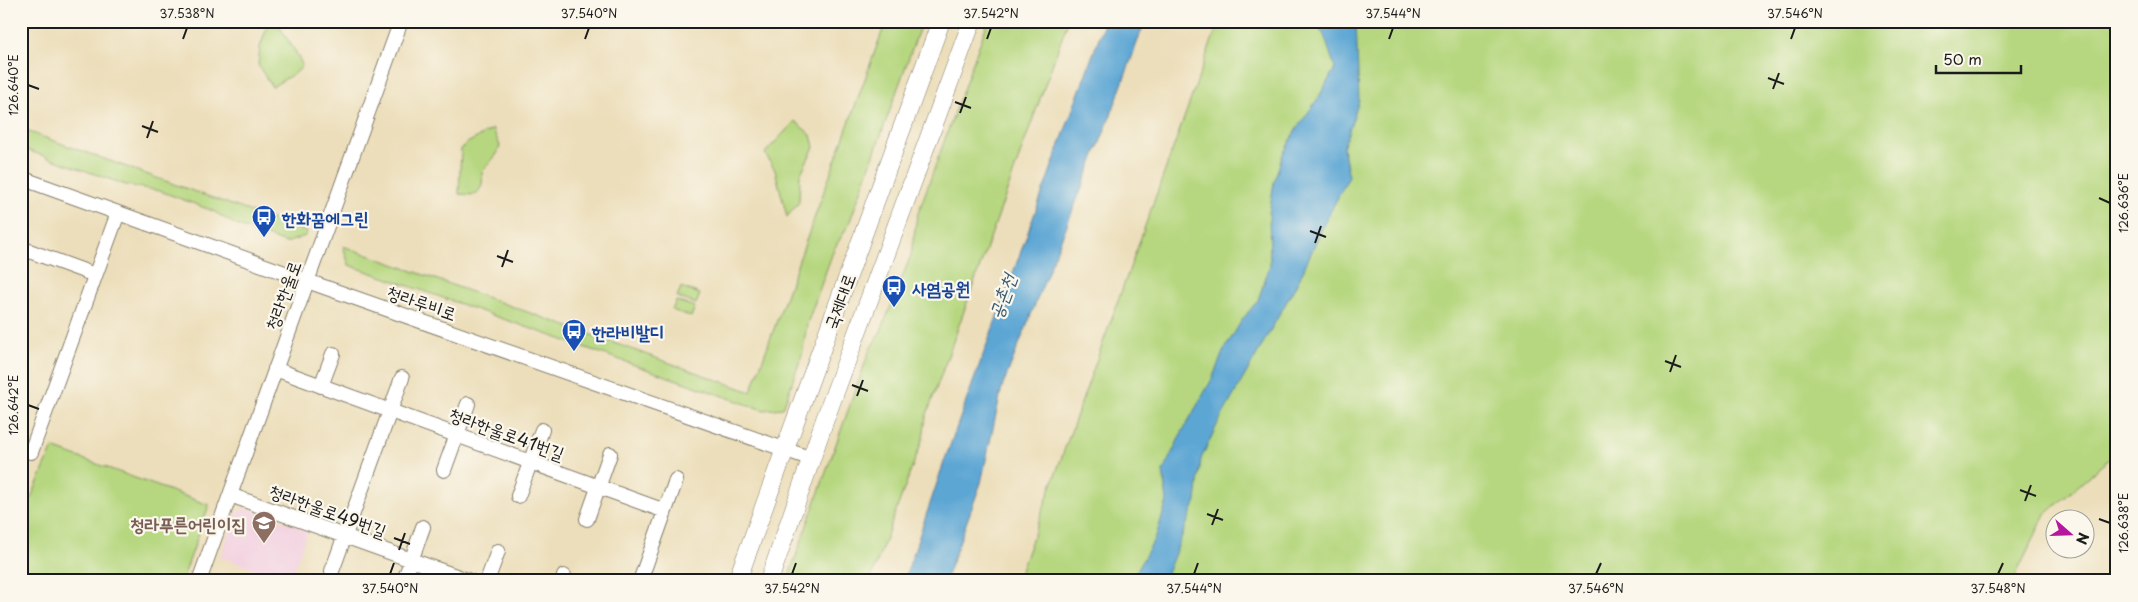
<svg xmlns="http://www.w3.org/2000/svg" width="2138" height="602" font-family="'Playpen Sans','Poor Story',sans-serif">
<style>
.built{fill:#f2cfe0}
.green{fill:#b6d77f;stroke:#697a4e}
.water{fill:#5ca6d4;stroke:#3c6178}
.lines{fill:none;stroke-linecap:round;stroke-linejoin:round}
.minor-casing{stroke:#847d6b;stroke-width:16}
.major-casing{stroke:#847d6b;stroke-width:19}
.minor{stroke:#fff;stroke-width:14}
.major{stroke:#fff;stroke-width:18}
.ticks{fill:none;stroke:#1c1c1c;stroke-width:2}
.labels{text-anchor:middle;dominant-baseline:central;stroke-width:4.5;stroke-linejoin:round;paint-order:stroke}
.transit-label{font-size:18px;font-weight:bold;fill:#164399;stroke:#fbf7ec;text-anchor:start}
.street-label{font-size:18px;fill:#1c1c1c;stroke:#fbf7ec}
.education-label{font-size:18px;font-weight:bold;fill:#785e54;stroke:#fbf7ec;text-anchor:end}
.water-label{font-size:19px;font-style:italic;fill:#395a6f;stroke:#fbf7ec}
.neatline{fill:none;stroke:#1c1c1c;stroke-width:2}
.ticks-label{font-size:12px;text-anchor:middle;fill:#1c1c1c}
</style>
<rect width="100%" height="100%" fill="#fbf7ec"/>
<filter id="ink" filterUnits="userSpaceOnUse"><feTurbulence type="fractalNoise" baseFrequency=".02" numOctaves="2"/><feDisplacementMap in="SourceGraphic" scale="10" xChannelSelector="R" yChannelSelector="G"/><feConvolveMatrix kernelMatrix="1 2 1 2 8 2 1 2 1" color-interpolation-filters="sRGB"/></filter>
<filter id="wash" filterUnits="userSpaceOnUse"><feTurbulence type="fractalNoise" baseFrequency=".0096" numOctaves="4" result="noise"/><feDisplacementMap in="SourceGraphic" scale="20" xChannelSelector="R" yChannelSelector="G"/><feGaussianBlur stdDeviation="1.12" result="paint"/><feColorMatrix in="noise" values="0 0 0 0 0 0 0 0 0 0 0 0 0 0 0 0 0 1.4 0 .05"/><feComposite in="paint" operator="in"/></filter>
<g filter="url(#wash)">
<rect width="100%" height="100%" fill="#ecdeba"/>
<path class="built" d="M247 508 308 530 290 581 220 557 237 512Z"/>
<path class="green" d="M269 21H276C282 32 301 57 302 66L298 71 272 87 258 65 260 47Z
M886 21H922L849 224 834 249 807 324 802 355 783 408 763 410 349 265 343 246 751 392Z
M988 21H1068L926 417 923 438 870 581H787L870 349 881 331 911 255 917 216Z
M1219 21H2117V452L2045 515 2013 581H1017Z
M795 121 811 135 814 147 800 175 799 202 787 217 775 170 765 153Z
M21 129 307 232 305 236 286 243 236 225 213 211 160 191 126 185 21 148Z
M493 129 500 146 497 154 482 172C483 182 483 189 474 195L459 194 461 149 467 143Z
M681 287 700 294 696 304 677 297Z
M676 301 695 307 691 317 672 310Z
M53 448 209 505 182 581H21V527L29 502Z"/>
<path class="water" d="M1105 21H1145L1111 115 1002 387 981 483 945 581H904L945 459Z
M1313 21H1356L1359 101 1343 148 1349 176 1323 226 1299 280 1217 425 1201 459 1196 501 1164 581H1131L1156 536 1167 501 1163 471 1182 432 1212 379 1223 352 1242 320 1258 300 1270 265 1269 213 1274 182 1282 156 1297 128 1317 100 1335 68 1324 35Z"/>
</g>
<g filter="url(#ink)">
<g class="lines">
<defs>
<path id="minor" d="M21 178 307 281 812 459
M21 248 95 275
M275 369 665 511 640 581
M321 386 333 354
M21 449 31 452 118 213
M444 470 468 404
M230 495 470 581
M518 496 542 430
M665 511 676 480
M587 519 610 454
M332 571 402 378
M199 581 401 21
M404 581 423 527
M487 581 498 551
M563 581 564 576"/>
<path id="major" d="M737 581 941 21
M769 581 824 422 972 21"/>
</defs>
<use href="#minor" class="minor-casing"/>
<use href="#major" class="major-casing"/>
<use href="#minor" class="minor"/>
<use href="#major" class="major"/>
</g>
</g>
<path class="ticks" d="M183 39 187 28M585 39 589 28M987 39 991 28M1389 39 1393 28M1791 39 1795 28M1768 78 1784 84M28 85 39 89M1773 89 1779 73M955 102 971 108M960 113 966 97M142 126 158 132M147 138 153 121M2099 198 2110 203M1310 231 1326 237M1315 243 1321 226M497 256 513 262M502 267 508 250M1665 361 1681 367M1670 372 1676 355M852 385 868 391M857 396 863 380M28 405 39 409M2020 490 2036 496M2025 501 2031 485M1207 514 1223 520M2099 519 2110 523M1212 525 1218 509M394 538 410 544M399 550 405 533M390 574 394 563M792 574 796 563M1194 574 1198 563M1596 574 1601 563M1998 574 2003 563"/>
<defs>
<symbol id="bus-pin" viewBox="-11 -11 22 30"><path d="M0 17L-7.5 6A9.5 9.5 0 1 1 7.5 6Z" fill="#1a4fb4" stroke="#fbf7ec"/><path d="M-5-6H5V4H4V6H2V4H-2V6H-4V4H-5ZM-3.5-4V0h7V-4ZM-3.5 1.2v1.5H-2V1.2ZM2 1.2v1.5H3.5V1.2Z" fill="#fff"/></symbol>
<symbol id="school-pin" viewBox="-11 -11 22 30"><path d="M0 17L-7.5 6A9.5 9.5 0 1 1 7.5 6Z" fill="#8d6e63" stroke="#fbf7ec"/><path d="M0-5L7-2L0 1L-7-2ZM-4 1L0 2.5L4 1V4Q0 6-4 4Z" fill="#fff"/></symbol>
</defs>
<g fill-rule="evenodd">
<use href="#bus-pin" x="250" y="203" width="28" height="38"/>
<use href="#bus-pin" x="880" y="273" width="28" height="38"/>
<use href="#bus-pin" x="560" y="317" width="28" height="38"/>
<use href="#school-pin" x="250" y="509" width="28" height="38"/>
</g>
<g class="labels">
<g class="transit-label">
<text x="282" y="217">한화꿈에그린</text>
<text x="912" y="287">사염공원</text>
<text x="592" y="331">한라비발디</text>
</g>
<g class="street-label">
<text transform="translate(282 295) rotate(-70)">청라한울로</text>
<text transform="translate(839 301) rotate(-70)">국제대로</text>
<text transform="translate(422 302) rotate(19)">청라루비로</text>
<text transform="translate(507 433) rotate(20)">청라한울로41번길</text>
<text transform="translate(328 510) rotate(20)">청라한울로49번길</text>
</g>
<g class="education-label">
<text x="246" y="523">청라푸른어린이집</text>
</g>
<g class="water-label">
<text transform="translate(1001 296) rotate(-70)">공촌천</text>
</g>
</g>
<rect width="2138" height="602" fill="none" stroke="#fbf7ec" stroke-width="55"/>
<g transform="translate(2070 534) rotate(110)"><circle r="24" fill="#fbf7ec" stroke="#a29f99"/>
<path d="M0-4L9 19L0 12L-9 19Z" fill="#b5179e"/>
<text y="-8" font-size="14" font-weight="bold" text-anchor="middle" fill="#1c1c1c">N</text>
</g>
<path d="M1936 65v8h85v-8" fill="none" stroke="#1c1c1c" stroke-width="2.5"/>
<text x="1943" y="65" font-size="15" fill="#1c1c1c" stroke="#fbf7ec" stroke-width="4" paint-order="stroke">50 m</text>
<rect x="28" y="28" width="2082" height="546" class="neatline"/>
<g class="ticks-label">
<text x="187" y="18">37.538°N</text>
<text x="589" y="18">37.540°N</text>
<text x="991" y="18">37.542°N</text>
<text x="1393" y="18">37.544°N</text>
<text x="1795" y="18">37.546°N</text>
<text transform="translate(14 85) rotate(-90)" y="4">126.640°E</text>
<text transform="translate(2124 203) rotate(-90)" y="4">126.636°E</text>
<text transform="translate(14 405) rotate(-90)" y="4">126.642°E</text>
<text transform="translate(2124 523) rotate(-90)" y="4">126.638°E</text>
<text x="390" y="593">37.540°N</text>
<text x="792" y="593">37.542°N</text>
<text x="1194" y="593">37.544°N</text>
<text x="1596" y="593">37.546°N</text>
<text x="1998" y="593">37.548°N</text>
</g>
</svg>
